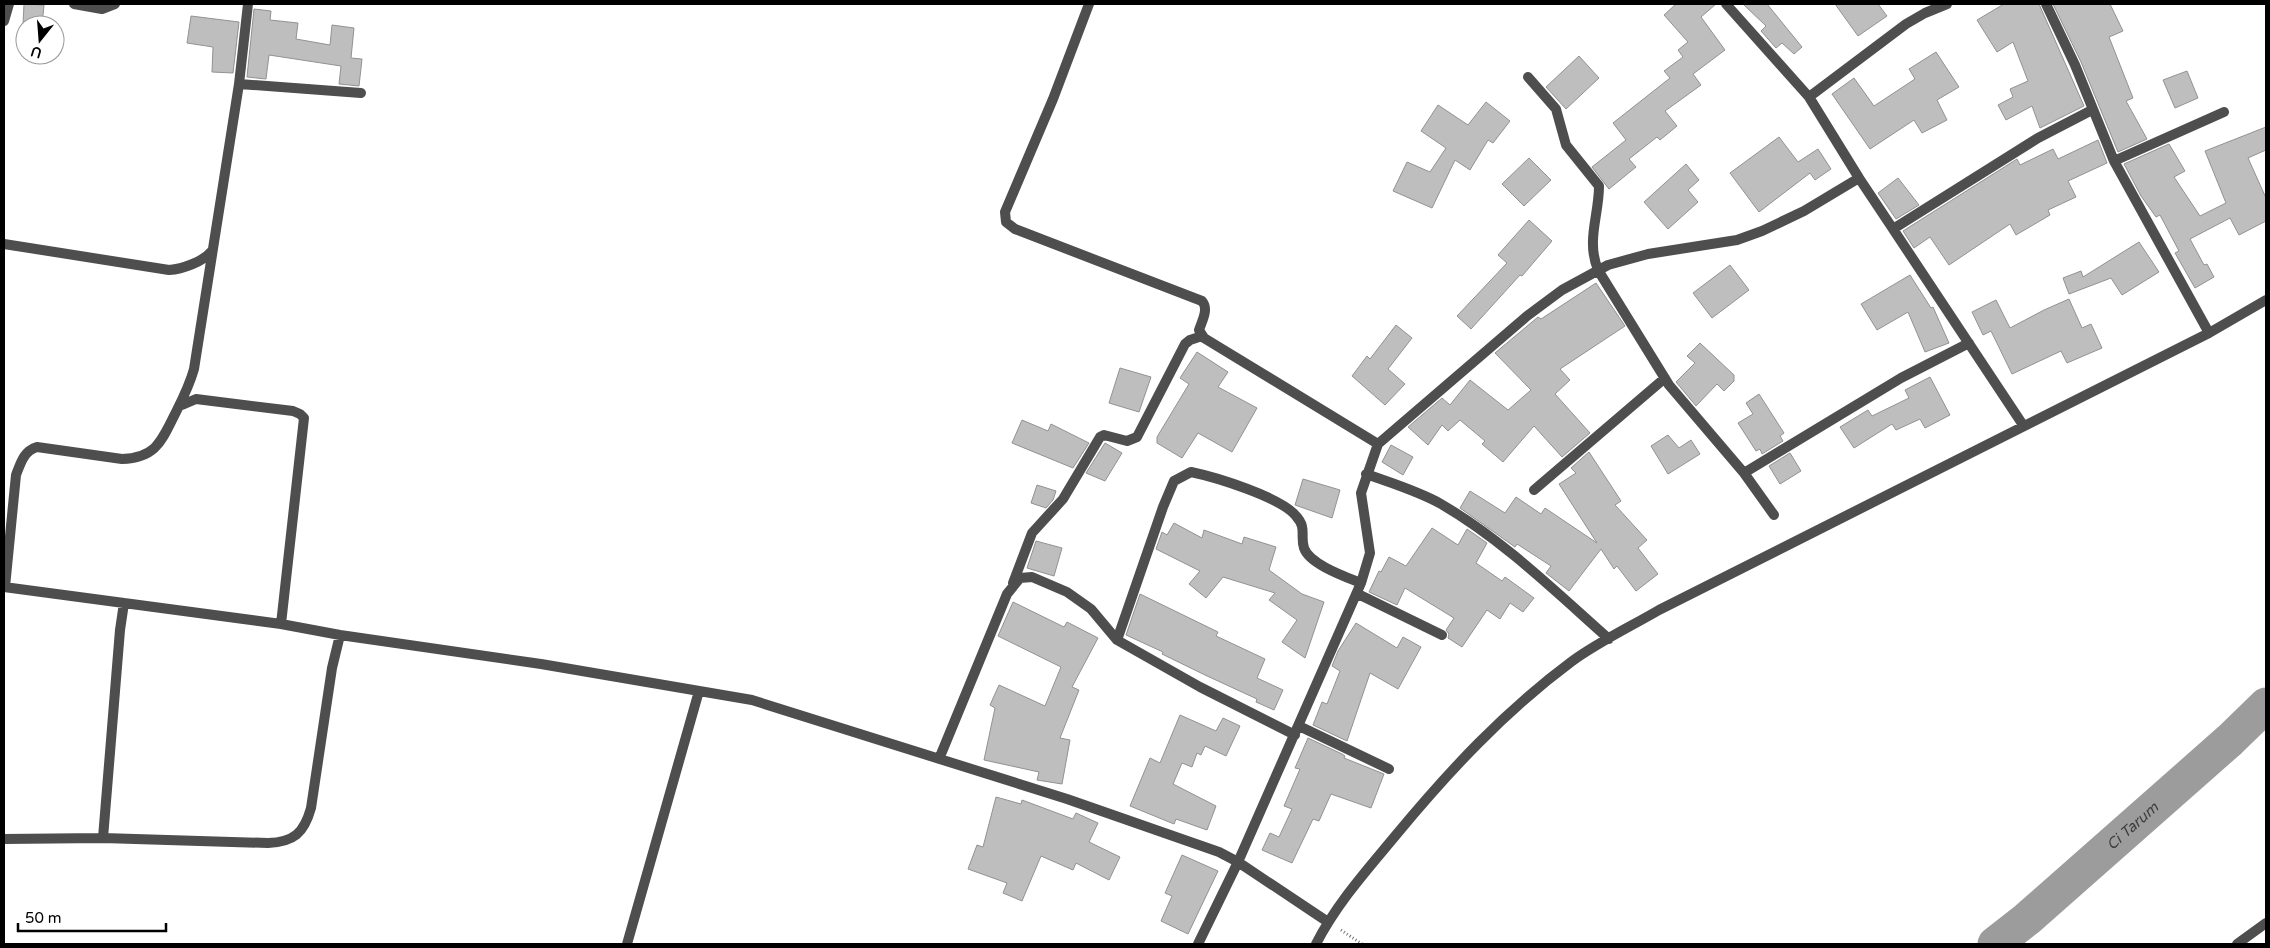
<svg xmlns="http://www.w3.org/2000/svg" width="2270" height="948" font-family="'Varela Round',sans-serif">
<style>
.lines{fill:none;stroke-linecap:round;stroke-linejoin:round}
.river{stroke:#9c9c9c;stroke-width:35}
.building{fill:#bebebe;stroke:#929292}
.path{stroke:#707070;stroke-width:3;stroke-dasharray:1 2.5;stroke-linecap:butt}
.minor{stroke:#4e4e4e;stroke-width:10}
.labels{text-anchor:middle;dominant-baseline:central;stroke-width:4.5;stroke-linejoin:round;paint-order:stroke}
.water-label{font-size:15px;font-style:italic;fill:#3d3d3d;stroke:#fff}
</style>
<rect width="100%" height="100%" fill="#fff"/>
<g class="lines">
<path class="river" id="s1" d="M1995 944 2027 919 2230 740 2266 705"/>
</g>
<path class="building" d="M24 4 44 5 42 25H23Z
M1676 4H1716L1701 17 1725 50 1693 74 1701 85 1665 111 1677 126 1660 140 1657 137 1629 159 1636 167 1609 189 1592 167 1626 140 1613 123 1670 78 1664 71 1683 57 1678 50 1688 42 1664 15Z
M1743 4H1767L1802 47 1794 54 1782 43 1776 48 1761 31 1766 26Z
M1835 4H1878L1887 16 1858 36Z
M2004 4H2039L2084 106 2040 128 2032 106 2006 120 1998 105 2013 97 2010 89 2028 81 2013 42 1997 52 1977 20Z
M2053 4H2110L2123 31 2109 37 2133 98 2126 101 2147 139 2118 152 2081 62Z
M254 9 271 11 270 20 298 23 296 39 330 45 332 25 354 28 351 58 362 59 359 86 339 84 341 66 269 55 266 79 247 77Z
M191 16 239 22 233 73 212 72 213 47 187 43Z
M1936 52 1959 87 1937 100 1947 120 1922 133 1914 120 1870 149 1832 94 1854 78 1874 106 1915 79 1909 69Z
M1579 56 1599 78 1566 109 1546 87Z
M2187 71 2198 98 2175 108 2163 80Z
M1486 102 1510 121 1493 143 1488 140 1470 170 1455 160 1432 208 1393 191 1407 162 1430 172 1446 148 1421 131 1438 105 1468 125Z
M2266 127V150L2248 158 2266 198V221L2239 235 2230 218 2190 239 2204 265 2207 264 2214 277 2195 288 2175 253 2179 251 2160 215 2156 217 2141 196 2124 164 2169 144 2185 171 2174 177 2200 216 2226 203 2205 151Z
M1779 137 1798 162 1818 149 1831 169 1815 180 1810 173 1759 212 1730 173Z
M2098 140 2107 163 2068 181 2076 197 2048 210 2050 215 2016 235 2010 224 1949 265 1930 237 1914 248 1903 231 2017 159 2020 165 2053 149 2058 159Z
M1529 158 1551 180 1524 206 1502 184Z
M1686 164 1699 180 1688 190 1698 202 1668 229 1644 202Z
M1898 178 1919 205 1896 219 1878 193Z
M1529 220 1552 241 1522 276 1520 275 1471 329 1457 316 1507 263 1498 255Z
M2139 242 2159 272 2122 295 2111 278 2069 294 2063 278 2081 271 2083 277Z
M1730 265 1749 290 1712 318 1693 293Z
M1910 275 1931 308 1933 307 1949 343 1925 352 1908 312 1877 330 1861 304Z
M1596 283 1625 326 1560 369 1570 380 1555 394 1590 433 1562 457 1534 426 1503 462 1482 444 1485 441 1460 420 1448 431 1442 425 1428 445 1408 427 1442 398 1450 405 1470 380 1508 410 1531 390 1495 353 1538 317 1541 319Z
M2069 299 2082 328 2091 324 2102 348 2067 363 2061 351 2012 374 1991 331 1983 335 1972 312 1996 300 2010 328 2044 310Z
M1396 325 1412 338 1388 369 1405 384 1385 405 1352 376 1367 356 1370 359Z
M1700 343 1734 375V381L1724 391 1717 384 1696 406 1676 382 1695 363 1687 356Z
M1197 352 1228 372 1218 387 1257 408 1232 452 1198 433 1182 458 1157 443V437L1189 384 1180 378Z
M1120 368 1151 377 1139 412 1109 403Z
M1930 377 1950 415 1925 428 1920 419 1896 430 1892 424 1854 448 1840 427 1868 410 1872 416 1909 398 1905 390Z
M1759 394 1784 433 1780 436 1783 441 1762 454 1760 449 1756 451 1738 423 1753 414 1746 403Z
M1022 420 1048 431 1051 424 1089 443 1073 468 1012 443Z
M1668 435 1679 448 1691 440 1700 454 1668 474 1651 446Z
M1105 443 1122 453 1105 481 1086 473Z
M1391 445 1413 457 1403 475 1382 462Z
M1589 452 1621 501 1615 505 1647 540 1638 548 1658 574 1636 591 1617 566 1614 569 1601 549 1569 591 1546 573 1551 566 1517 544 1515 547 1460 508 1470 491 1505 513 1516 497 1541 514 1545 508 1597 543 1559 484 1576 473 1571 468Z
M1790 453 1801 471 1780 484 1769 466Z
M1303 479 1340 490 1332 518 1295 505Z
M1037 485 1056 491 1053 500 1046 508 1031 503Z
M1174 523 1202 538 1204 530 1242 544 1244 537 1276 547 1269 570 1302 594 1324 602 1305 658 1282 642 1297 620 1269 600 1275 593 1223 577 1206 598 1189 584 1200 571 1156 549 1162 532 1167 535Z
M1432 528 1458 545 1467 529 1487 543 1476 563 1502 581 1505 577 1534 598 1523 612 1510 603 1500 619 1487 610 1462 647 1448 638 1449 634 1446 630 1454 618 1405 588 1397 605 1369 592 1379 571 1381 572 1389 557 1406 566Z
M1036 541 1062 548 1054 576 1027 568Z
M1140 594 1218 632 1216 636 1265 659 1257 678 1283 690 1274 710 1256 702 1257 699 1205 675 1162 654 1163 652 1126 635Z
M1013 602 1064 627 1067 622 1098 638 1072 687 1079 690 1060 738 1070 740 1062 784 1037 780 1039 772 984 760 995 708 990 705 999 685 1045 706 1061 667 998 636Z
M1356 623 1397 648 1403 637 1421 647 1398 689 1370 673 1347 741 1313 725 1322 702 1327 704 1340 671 1332 666 1338 651Z
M1180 715 1216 731 1223 718 1240 726 1226 756 1205 746 1201 755 1197 753 1192 767 1182 763 1173 784 1216 806 1207 830 1176 819 1174 824 1130 806 1150 758 1160 763Z
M1308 738 1342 754 1345 756 1344 758 1384 774 1371 808 1331 794 1319 821 1313 819 1292 863 1262 850 1270 833 1279 837 1292 809 1284 806 1300 769 1295 768Z
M996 797 1021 804 1022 800 1073 819 1076 813 1098 823 1089 842 1120 857 1109 880 1076 863 1073 870 1041 856 1022 901 1003 893 1007 883 968 869 977 845 983 847Z
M1182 855 1218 871 1188 934 1161 921 1172 896 1165 893Z"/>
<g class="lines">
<path class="path" d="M1341 930 1362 944"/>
<path class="minor" d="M74 4 102 9 115 4
M1089 4 1053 99 1005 212 1006 222 1015 229 1202 301C1209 309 1202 321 1199 330L1204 338 1378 444
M2046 4 2075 65 2114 161 2209 333
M4 21 9 4
M1528 77 1556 109 1566 145 1599 186C1599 216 1586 240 1598 270L1669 385 1744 473 1774 515
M239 84 361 93
M1809 97 1906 24 1925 13 1947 4
M2114 161 2224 112
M1859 178 1893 229
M4 244 169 270C182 269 203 262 212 251
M182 405 196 399 293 411 300 414 304 418 281 624
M2023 425 1893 229 2038 138 2092 110
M1744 473 1901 378 1969 343
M1366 474C1391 483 1418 491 1441 504 1503 540 1556 592 1609 639
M1534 490 1665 378
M1013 583 1032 533 1063 499 1100 437 1104 435 1127 441 1137 437 1185 344 1190 340 1202 336
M4 587 281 624 340 635 541 664 752 700 1067 799 1219 852 1238 862 1198 944
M5 587 16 475C21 462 24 451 37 447L122 459C155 458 161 442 174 416 182 400 189 387 194 369L239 84 248 4
M1358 594 1442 635
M124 603 120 630 103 838 268 843C294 842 304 833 311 808L332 668 340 635
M1117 640 1163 507 1174 481 1191 472C1215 477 1281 497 1296 516 1307 528 1300 535 1304 548 1309 564 1346 577 1361 583
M1299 726 1389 769
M939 759 1007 594 1020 578 1032 577 1067 592 1091 609 1117 640 1200 687 1295 735
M4 839 103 838
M1328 922 1238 862 1361 583 1370 553 1361 493 1378 444 1527 316 1562 290 1608 265 1648 254 1737 240 1762 231 1804 211 1859 178 1809 97 1726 4
M627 944 699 691
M1316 944C1337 903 1367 870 1396 835 1449 771 1505 711 1571 662 1598 642 1630 627 1659 610L2209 333 2266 300
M2237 944 2266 923"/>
</g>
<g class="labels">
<g class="water-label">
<text stroke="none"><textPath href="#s1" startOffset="181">Ci Tarum</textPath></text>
</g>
</g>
<rect width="2270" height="948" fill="none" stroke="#000000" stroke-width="10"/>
<g transform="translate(40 40) rotate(197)"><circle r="24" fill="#ffffff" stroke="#999999"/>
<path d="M0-4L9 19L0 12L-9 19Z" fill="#000000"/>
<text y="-8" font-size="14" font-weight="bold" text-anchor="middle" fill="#000000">U</text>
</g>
<path d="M18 923v8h148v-8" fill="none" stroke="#000000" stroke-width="2.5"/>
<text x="25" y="923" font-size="15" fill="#000000" stroke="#ffffff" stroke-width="4" paint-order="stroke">50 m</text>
</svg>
